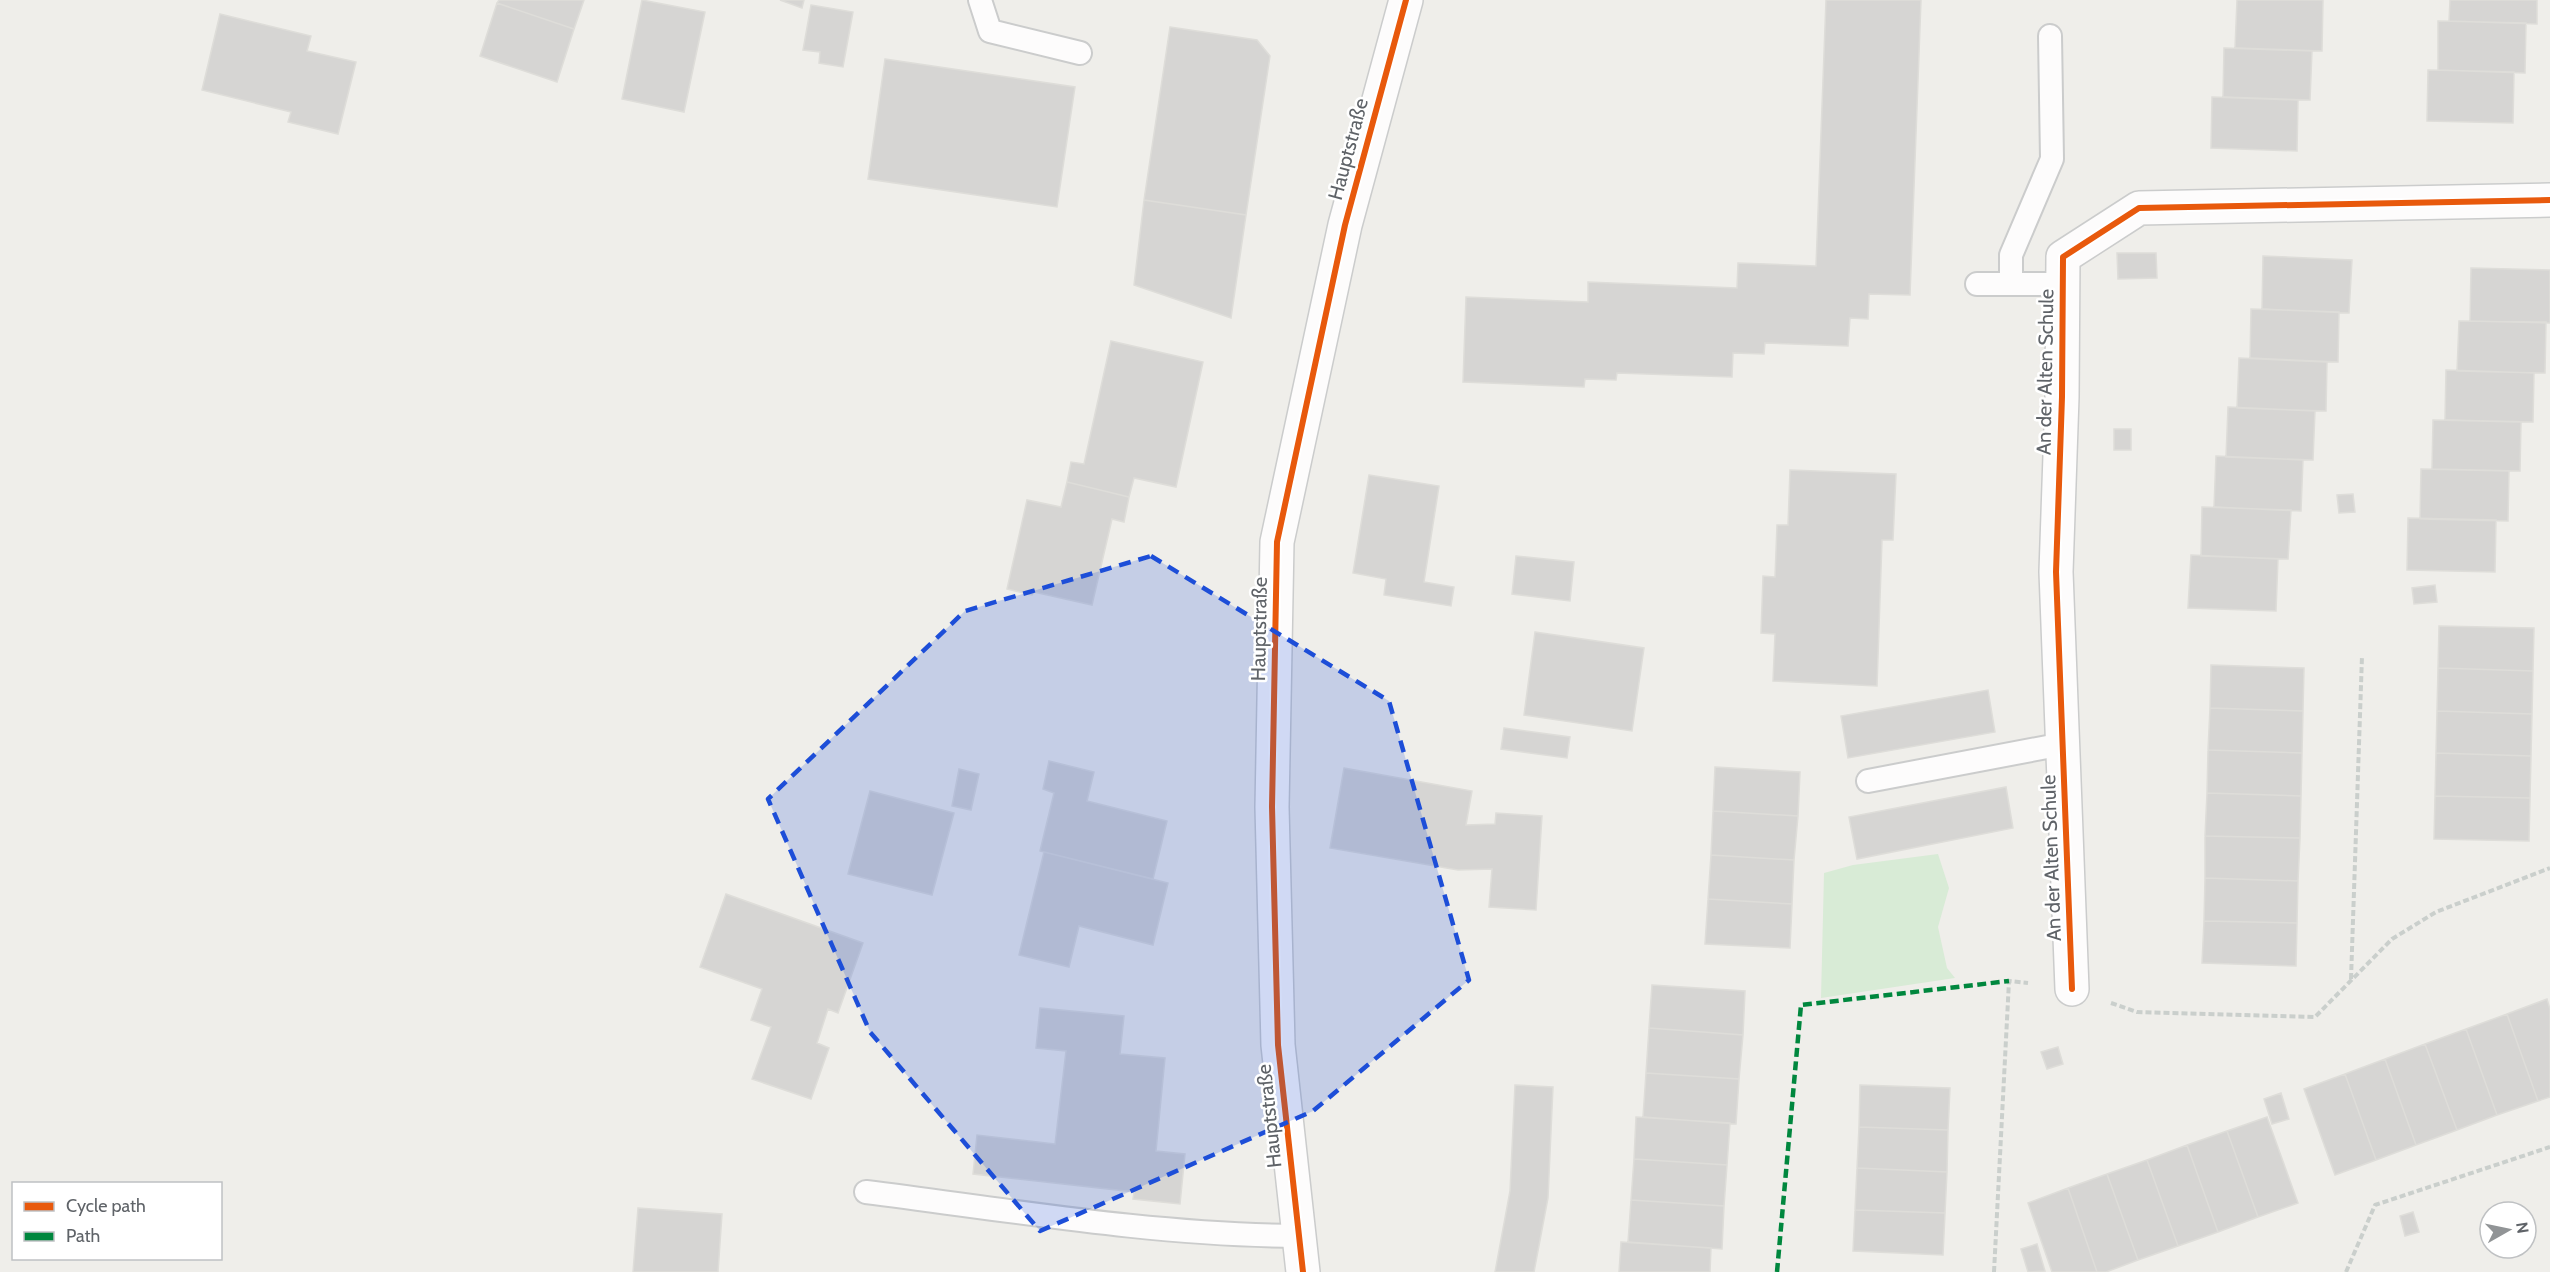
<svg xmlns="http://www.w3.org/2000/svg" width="2550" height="1272" font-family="Cabin,sans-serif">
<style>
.green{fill:#d8ebd6}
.building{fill:#d6d5d3;stroke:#deddd9;stroke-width:1.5}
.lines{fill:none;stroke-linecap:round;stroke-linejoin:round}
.service-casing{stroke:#cbcccc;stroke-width:26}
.minor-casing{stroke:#cbcccc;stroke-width:36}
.tertiary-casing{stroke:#cbcccc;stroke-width:36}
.path{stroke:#cacfcc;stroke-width:4;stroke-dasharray:6 3;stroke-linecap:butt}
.service{stroke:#fdfcfc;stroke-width:22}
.minor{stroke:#fdfcfc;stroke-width:33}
.tertiary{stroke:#fdfcfc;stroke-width:33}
.quiet{stroke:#00873e;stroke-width:4.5;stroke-dasharray:9 4.5;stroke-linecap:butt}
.cycleway-casing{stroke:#fff;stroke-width:10}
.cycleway{stroke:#e8590c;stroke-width:6}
.marked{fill:#1d4ed8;fill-opacity:0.2;stroke:#1d4ed8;stroke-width:4.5;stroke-dasharray:12 8;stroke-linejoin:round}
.labels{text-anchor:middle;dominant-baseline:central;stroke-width:5;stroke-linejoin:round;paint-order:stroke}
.street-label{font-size:20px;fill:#5f6368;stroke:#fff}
</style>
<rect width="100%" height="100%" fill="#efeeea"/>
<path class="green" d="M1938 854 1949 888 1938 927 1947 968 1955 978 1821 998 1824 873 1853 865Z"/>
<path class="building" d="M499 0H584L574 29 497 3Z
M642 0 705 12 684 112 622 99Z
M780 0H804L802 8Z
M1826 0H1921L1910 295 1869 294 1868 319 1850 318 1848 346 1765 343 1764 354 1733 353 1732 377 1617 373 1616 380 1585 379 1584 387 1463 382 1466 297 1588 302V282L1737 288 1738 263 1816 266Z
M2237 0H2323L2322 51 2235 48Z
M2450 0H2537V24L2449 21Z
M497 3 574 29 557 82 480 56Z
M811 5 853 12 843 67 819 63 820 52 803 50Z
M220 14 311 36 307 51 356 62 338 134 288 122 291 112 202 90Z
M2438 21 2526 23 2525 73 2438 70Z
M1170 27 1257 40 1270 56 1246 215 1144 200Z
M2224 48 2312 51 2310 100 2223 97Z
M885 59 1075 87 1057 207 868 179Z
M2428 70 2514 72 2513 123 2427 121Z
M2212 97 2298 100 2297 151 2211 148Z
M1144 200 1246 215 1231 318 1134 285Z
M2117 253H2156L2157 278 2118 279Z
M2263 256 2352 260 2349 313 2262 309Z
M2471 268 2550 270V323L2470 321Z
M2251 309 2339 312 2338 362 2250 358Z
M2459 321 2546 322 2545 373 2457 371Z
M1111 341 1203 362 1176 487 1134 478 1129 497 1067 482 1071 462 1084 464Z
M2239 358 2327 362 2326 411 2237 408Z
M2446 370 2534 373 2533 422 2445 420Z
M2228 407 2315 411 2313 460 2226 457Z
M2433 420 2521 422 2520 471 2432 469Z
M2114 429H2131V450H2114Z
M2216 456 2303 460 2301 511 2214 507Z
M2421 469 2509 471 2508 521 2420 519Z
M1790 470 1896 474 1893 540H1882L1877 686 1773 681 1775 634 1761 633 1763 576 1775 577 1777 525H1788Z
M1369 475 1439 486 1424 582 1454 587 1451 606 1384 595 1386 579 1353 573Z
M1067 482 1129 497 1124 522 1112 519 1092 605 1034 592 1032 595 1007 589 1027 500 1061 507Z
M2353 494 2355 512 2339 513 2337 495Z
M2202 507 2291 510 2288 559 2201 556Z
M2408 518 2496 520 2495 572 2407 570Z
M2191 555 2278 559 2276 611 2188 608Z
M1516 556 1574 562 1570 601 1512 594Z
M2435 585 2437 602 2414 604 2412 588Z
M2439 626 2534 628 2533 671 2438 668Z
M1535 632 1644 648 1632 731 1524 715Z
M2211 665 2304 668 2303 711 2210 708Z
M2438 668 2533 671 2532 714 2437 711Z
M1988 690 1995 732 1848 758 1841 716Z
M2210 708 2303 711 2302 753 2208 750Z
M2437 711 2532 714 2531 756 2436 753Z
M1504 728 1570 737 1567 758 1501 749Z
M2208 750 2302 753 2301 796 2207 793Z
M2436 753 2531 756 2530 798 2435 796Z
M1049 761 1094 772 1087 801 1167 821 1153 879 1040 851 1054 793 1043 789Z
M1715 767 1800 772 1798 816 1713 811Z
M1344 768 1472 791 1466 825 1495 824 1496 813 1542 816 1536 910 1489 907 1492 869 1458 870 1330 848Z
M959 769 979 774 971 810 952 806Z
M2006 787 2013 828 1857 859 1849 817Z
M870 791 954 813 932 895 848 874Z
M2207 793 2301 796 2300 838 2205 836Z
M2435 796 2530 798 2529 841 2434 839Z
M1713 811 1798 816 1794 860 1711 855Z
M2205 836 2300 838 2298 881 2205 878Z
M1044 852 1168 883 1153 945 1079 926 1069 967 1019 955Z
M1711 855 1794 860 1792 904 1708 899Z
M2205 878 2298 881 2297 923 2204 921Z
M726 894 863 943 838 1013 828 1009 817 1043 829 1048 811 1099 752 1079 771 1027 751 1020 762 989 700 967Z
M1708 899 1792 904 1790 948 1705 944Z
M2204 921 2297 923 2296 966 2202 963Z
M1652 985 1745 991 1743 1035 1649 1028Z
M2547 999 2550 1009V1097L2538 1101 2507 1014Z
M1040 1008 1124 1016 1120 1054 1165 1058 1156 1151 1185 1154 1180 1204 1133 1199 1134 1192 973 1174 977 1135 1055 1144 1066 1051 1036 1048Z
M2507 1014 2538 1101 2497 1115 2466 1029Z
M1649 1028 1743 1035 1739 1079 1646 1073Z
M2466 1029 2497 1115 2457 1130 2425 1044Z
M2425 1044 2457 1130 2416 1145 2385 1059Z
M2058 1047 2063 1064 2047 1069 2041 1052Z
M2385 1059 2416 1145 2376 1160 2345 1074Z
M1646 1073 1739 1079 1736 1124 1643 1117Z
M2345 1074 2376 1160 2335 1175 2304 1089Z
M1515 1085 1553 1087 1548 1198 1534 1272H1495L1510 1191Z
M1860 1085 1950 1088 1948 1130 1859 1127Z
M2281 1093 2289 1119 2272 1124 2264 1099Z
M1636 1117 1730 1123 1727 1165 1634 1159Z
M2267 1117 2298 1203 2258 1217 2227 1131Z
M1859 1127 1948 1130 1947 1172 1857 1168Z
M2227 1131 2258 1217 2218 1232 2187 1145Z
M2187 1145 2218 1232 2178 1246 2147 1160Z
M1634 1159 1727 1165 1724 1206 1631 1200Z
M2147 1160 2178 1246 2138 1260 2107 1174Z
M1857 1168 1947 1172 1945 1213 1855 1210Z
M2107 1174 2138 1260 2106 1272H2097L2068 1188Z
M2068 1188 2097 1272H2052L2028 1203Z
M1631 1200 1724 1206 1722 1249 1628 1242Z
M638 1208 722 1214 718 1272H633Z
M1855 1210 1945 1213 1943 1255 1853 1251Z
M2413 1212 2419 1232 2405 1236 2400 1216Z
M1621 1242 1711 1248 1710 1272H1619Z
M2037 1244 2045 1271 2028 1272 2021 1249Z"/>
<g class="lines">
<defs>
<path id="service" d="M980 0 990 31 1080 53
M2011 283V255L2052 159 2050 36
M1977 284H2063
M1868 781 2063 744
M866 1192C1009 1210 1154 1235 1299 1236"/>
<path id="minor" d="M2072 989 2056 572 2062 397 2063 257 2139 208 2550 200"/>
<path id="tertiary" d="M1303 1272 1278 1045 1272 807 1277 542 1345 225 1406 0"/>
</defs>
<use href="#service" class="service-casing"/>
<use href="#minor" class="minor-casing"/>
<use href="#tertiary" class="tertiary-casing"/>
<path class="path" d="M2351 979 2362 656
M2111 1003 2137 1012 2315 1017 2392 939 2436 912 2550 868
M1994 1272 2009 981 2028 983
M2346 1272 2375 1205 2550 1147"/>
<use href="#service" class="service"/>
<use href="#minor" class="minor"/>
<use href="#tertiary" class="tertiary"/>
<path class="quiet" d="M1777 1272 1801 1005 2009 981"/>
<defs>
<path id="cycleway" d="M2072 989 2056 572 2062 397 2063 257 2139 208 2550 200
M1303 1272 1278 1045 1272 807 1277 542 1345 225 1406 0"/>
</defs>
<use href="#cycleway" class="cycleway-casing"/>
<use href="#cycleway" class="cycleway"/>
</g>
<path class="marked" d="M1151 556 1389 701 1469 980 1313 1111 1040 1231 870 1032 768 799 965 611Z"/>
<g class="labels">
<g class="street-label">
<text transform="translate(1348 149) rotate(-75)">Hauptstraße</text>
<text transform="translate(2045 372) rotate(-89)">An der Alten Schule</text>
<text transform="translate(1259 629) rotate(-89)">Hauptstraße</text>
<text transform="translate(2051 858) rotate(-92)">An der Alten Schule</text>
<text transform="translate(1269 1116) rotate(-96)">Hauptstraße</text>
</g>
</g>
<rect x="12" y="1182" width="210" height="78" fill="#ffffff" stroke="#bfc1c3" stroke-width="1.5"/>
<rect x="24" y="1202" width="30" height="9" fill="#e8590c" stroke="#bfc1c3" stroke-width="1.5"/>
<text x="66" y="1212" font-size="18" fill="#5f6368">Cycle path</text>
<rect x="24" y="1232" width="30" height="9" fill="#00873e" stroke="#bfc1c3" stroke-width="1.5"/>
<text x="66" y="1242" font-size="18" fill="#5f6368">Path</text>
<g transform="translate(2508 1230) rotate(81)"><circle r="28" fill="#ffffff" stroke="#bfc1c3" stroke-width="1.5"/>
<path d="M0-4.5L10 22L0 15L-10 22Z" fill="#919496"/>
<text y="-9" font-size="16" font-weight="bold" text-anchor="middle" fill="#5f6368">N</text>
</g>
</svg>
